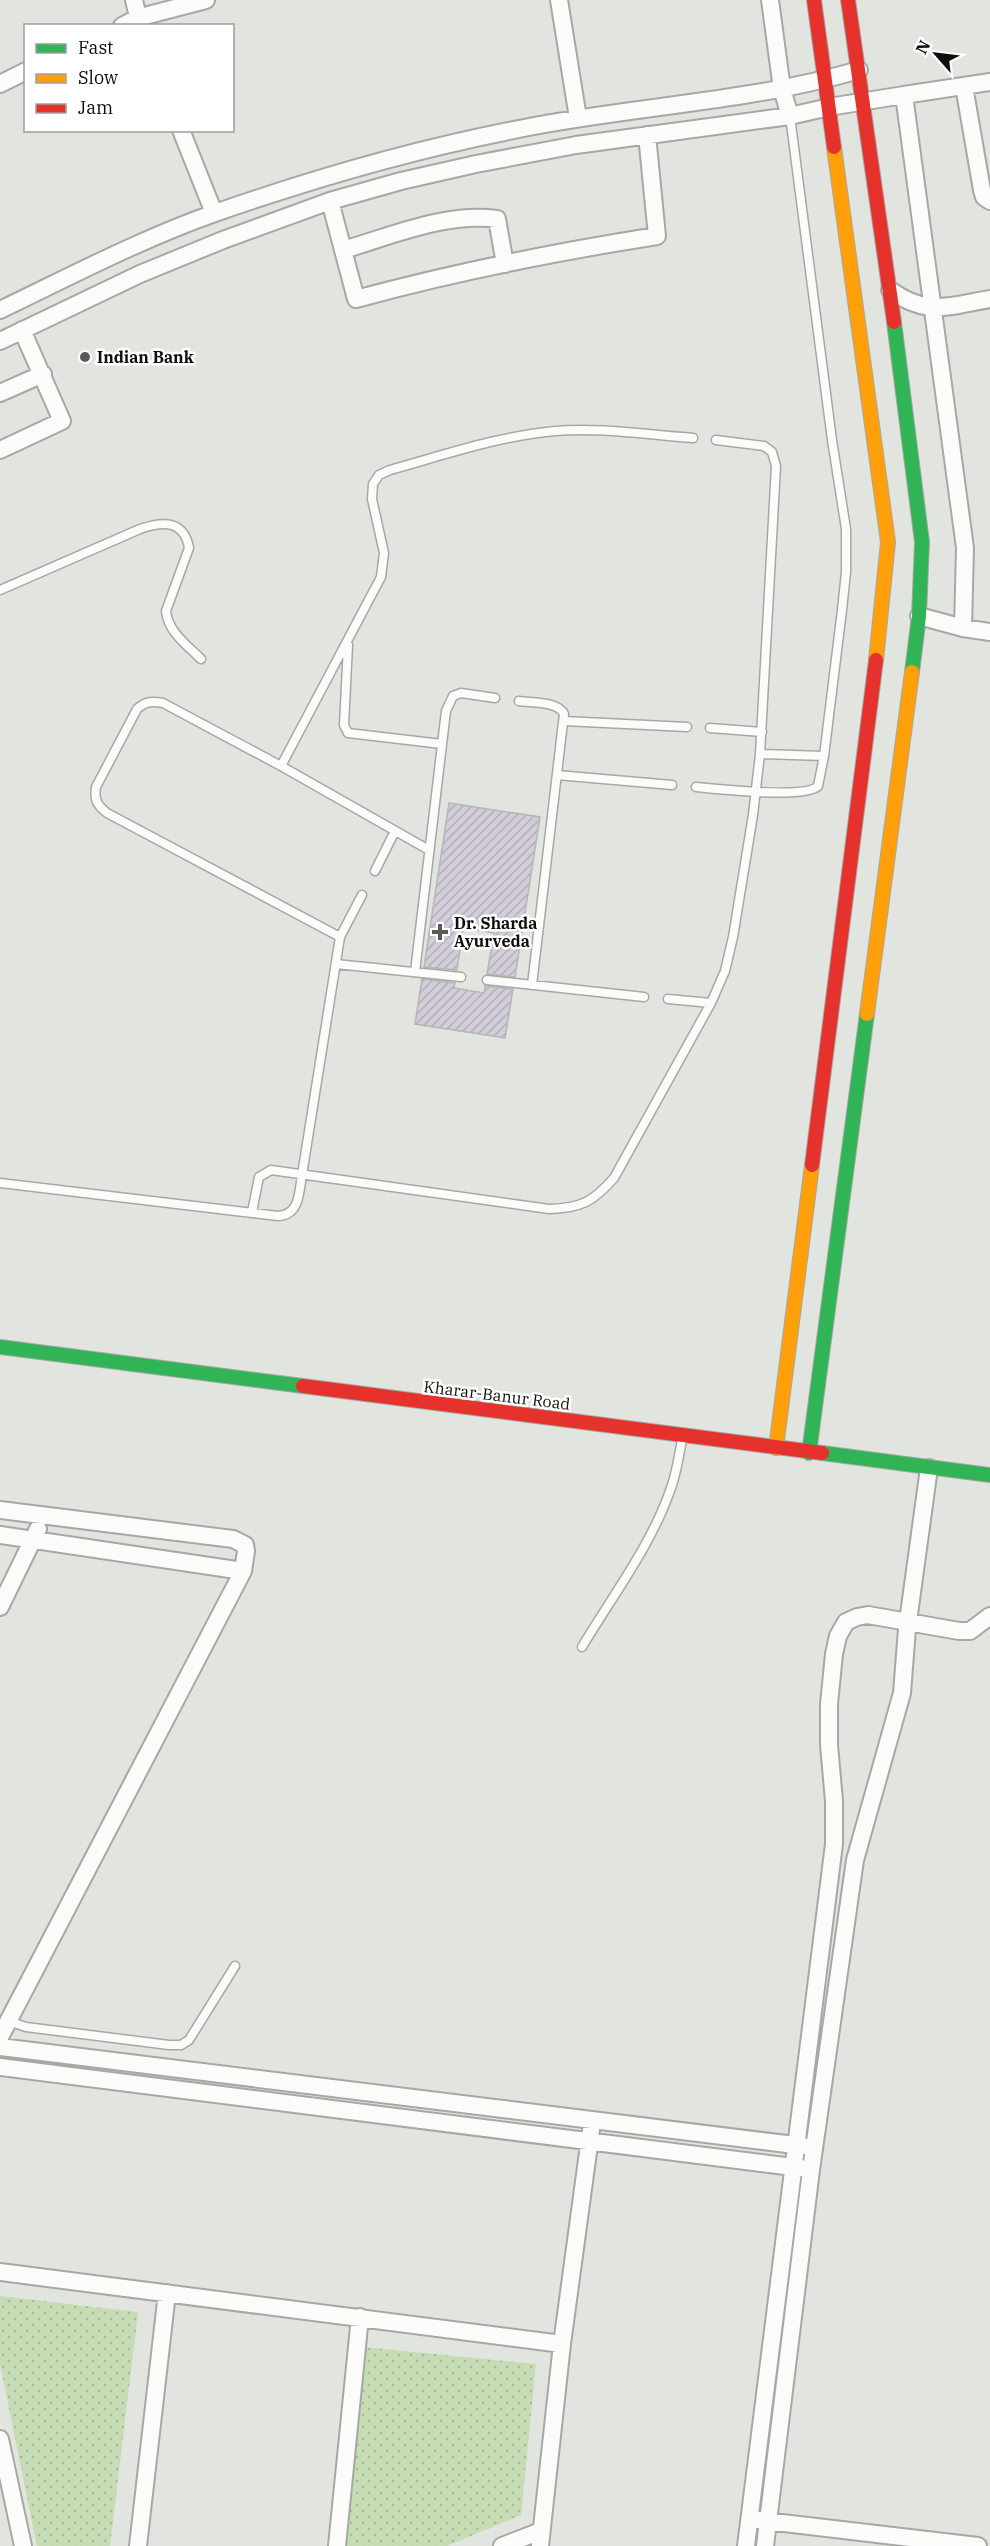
<svg xmlns="http://www.w3.org/2000/svg" width="990" height="2546" font-family="'IBM Plex Serif',serif">
<style>
.grass{fill:url(#grass-dots)}
.building{fill:url(#building-hatch);stroke:#b4b5b4;stroke-width:1.5}
.lines{fill:none;stroke-linecap:round;stroke-linejoin:round}
.lane-casing{stroke:#a6a8a4;stroke-width:11}
.street-casing{stroke:#a6a8a4;stroke-width:20}
.fast-casing{stroke:#a6a8a4;stroke-width:16}
.slow-casing{stroke:#a6a8a4;stroke-width:16}
.jam-casing{stroke:#a6a8a4;stroke-width:16}
.lane{stroke:#fbfbfa;stroke-width:8}
.street{stroke:#fbfbfa;stroke-width:16}
.fast{stroke:#30b455;stroke-width:14}
.slow{stroke:#ff9f0a;stroke-width:14}
.jam{stroke:#e5322d;stroke-width:14}
.poi-dot{fill:#585a55;stroke:#fff;stroke-width:2}
.labels{text-anchor:middle;dominant-baseline:central;stroke-width:5;stroke-linejoin:round;paint-order:stroke}
.poi-label{font-size:16px;font-weight:bold;fill:#0d0f0b;stroke:#fff;text-anchor:start}
.street-label{font-size:16px;fill:#0d0f0b;stroke:#fff}
</style>
<defs>
<pattern id="grass-dots" width="8" height="8" patternUnits="userSpaceOnUse" patternTransform="scale(1.5)"><rect width="8" height="8" fill="#c6dcb5"/><path d="M2 2h.1M6 6h.1" fill="none" stroke="#a9bc9a" stroke-width="1.8" stroke-linecap="round"/></pattern>
<pattern id="building-hatch" width="6" height="6" patternUnits="userSpaceOnUse" patternTransform="scale(1.5)"><rect width="6" height="6" fill="#d2cdd9"/><path d="M-1 1l2-2M0 6l6-6M5 7l2-2" fill="none" stroke="#b3afb9"/></pattern>
</defs>
<rect width="100%" height="100%" fill="#e2e5df"/>
<path class="grass" d="M0 2296 138 2312 110 2546H37L0 2364Z
M364 2347 536 2364 521 2515 447 2546H344Z"/>
<path class="building" d="M449 803 540 817 515 977 487 974 494 933 463 928 457 970 424 967Z
M422 979 455 983 454 988 484 993 485 986 513 989 505 1038 415 1024Z"/>
<g class="lines">
<defs>
<path id="lane" d="M0 590 140 529C163 521 184 520 189 548L166 611C168 632 187 645 201 659
M348 645 344 725 348 733 442 744
M519 701C532 703 558 701 564 714L532 985
M564 721 687 727
M710 728 762 732
M760 754 824 756
M281 766 429 850
M557 775 672 785
M696 787C718 789 806 799 818 786L824 756 842 610 846 572V529L832 440 790 116
M375 871 395 831
M340 937 362 895
M336 964 461 977
M415 972 446 711 453 696 461 693 495 698
M487 980 644 997
M668 999 711 1003
M0 1183 278 1216C300 1215 299 1192 302 1175L340 937 107 813C97 805 94 800 96 787L137 709C146 701 152 701 163 703L281 766 381 577 384 553 372 499 373 484 379 475 390 470C444 455 499 436 555 431 600 427 648 435 693 438
M252 1212 259 1177 271 1170 549 1209C581 1208 593 1202 614 1178L711 1003 725 971 733 937 753 815 760 754 776 466 772 452 764 446 716 440
M582 1647C613 1595 653 1543 672 1485 677 1470 679 1455 682 1440
M8 2021 26 2027 169 2045H181L189 2040 235 1966"/>
<path id="street" d="M134 0 140 26
M559 0 578 118
M770 0 782 89 790 116
M122 26 137 18 206 0
M0 84 26 71
M964 86 982 190 984 197 990 201
M904 95 990 82
M181 130 214 213
M330 201 356 299C455 272 556 252 657 236L647 135
M343 250C391 236 446 212 497 219L505 264
M890 290C928 317 948 306 990 299
M0 310C71 276 141 239 215 213 315 178 420 148 524 128 635 106 750 102 859 70
M0 341 140 274 223 240 330 201 401 181 476 164 576 145 790 116 829 107 904 95 965 548 963 628
M0 393 43 374
M0 450 62 421 22 330
M919 616 963 628 990 632
M0 1510 233 1539 245 1545 246 1551 243 1571 0 2037
M0 1535 243 1571
M0 1607 38 1529
M0 2047 803 2146
M0 2067 801 2168
M0 2272 562 2344
M0 2439 23 2546
M758 2520 978 2546
M138 2546 167 2293
M337 2546 360 2317
M502 2546 541 2531
M540 2546 562 2344 591 2130
M746 2546 834 1844V1801L829 1745V1704L834 1654 838 1636 846 1622 857 1617 868 1615 959 1631H970L990 1616
M765 2546 811 2170 855 1860 902 1693 907 1629 929 1468"/>
<path id="fast" d="M894 322 922 542 919 616 912 672
M0 1347 303 1386
M809 1453 867 1014
M822 1453 990 1475"/>
<path id="slow" d="M834 147 888 542 876 660
M867 1014 912 672
M776 1448 812 1165"/>
<path id="jam" d="M814 0 834 147
M848 0 894 322
M812 1165 876 660
M303 1386 822 1453"/>
</defs>
<use href="#lane" class="lane-casing"/>
<use href="#street" class="street-casing"/>
<use href="#fast" class="fast-casing"/>
<use href="#slow" class="slow-casing"/>
<use href="#jam" class="jam-casing"/>
<use href="#lane" class="lane"/>
<use href="#street" class="street"/>
<use href="#fast" class="fast"/>
<use href="#slow" class="slow"/>
<use href="#jam" class="jam"/>
</g>
<g class="poi-dot">
<circle cx="85" cy="357" r="6"/>
<path d="M437 923h6v6h6v6h-6v6h-6v-6h-6v-6h6z"/>
</g>
<g class="labels">
<g class="poi-label">
<text x="97" y="357">Indian Bank</text>
<text x="454" y="923">Dr. Sharda<tspan x="454" dy="18">Ayurveda</tspan></text>
</g>
<g class="street-label">
<text transform="translate(497 1395) rotate(7)">Kharar-Banur Road</text>
</g>
</g>
<rect x="24" y="24" width="210" height="108" fill="#ffffff" stroke="#9e9f9d" stroke-width="1.5"/>
<rect x="36" y="44" width="30" height="9" fill="#30b455" stroke="#9e9f9d" stroke-width="1.5"/>
<text x="78" y="54" font-size="18" fill="#0d0f0b">Fast</text>
<rect x="36" y="74" width="30" height="9" fill="#ff9f0a" stroke="#9e9f9d" stroke-width="1.5"/>
<text x="78" y="84" font-size="18" fill="#0d0f0b">Slow</text>
<rect x="36" y="104" width="30" height="9" fill="#e5322d" stroke="#9e9f9d" stroke-width="1.5"/>
<text x="78" y="114" font-size="18" fill="#0d0f0b">Jam</text>
<g transform="translate(936 54) rotate(298)" stroke="#ffffff" stroke-width="4.5" paint-order="stroke">
<path d="M0-4.5L10 22L0 15L-10 22Z" fill="#0d0f0b"/>
<text y="-9" font-size="16" font-weight="bold" text-anchor="middle" fill="#0d0f0b">N</text>
</g>
</svg>
